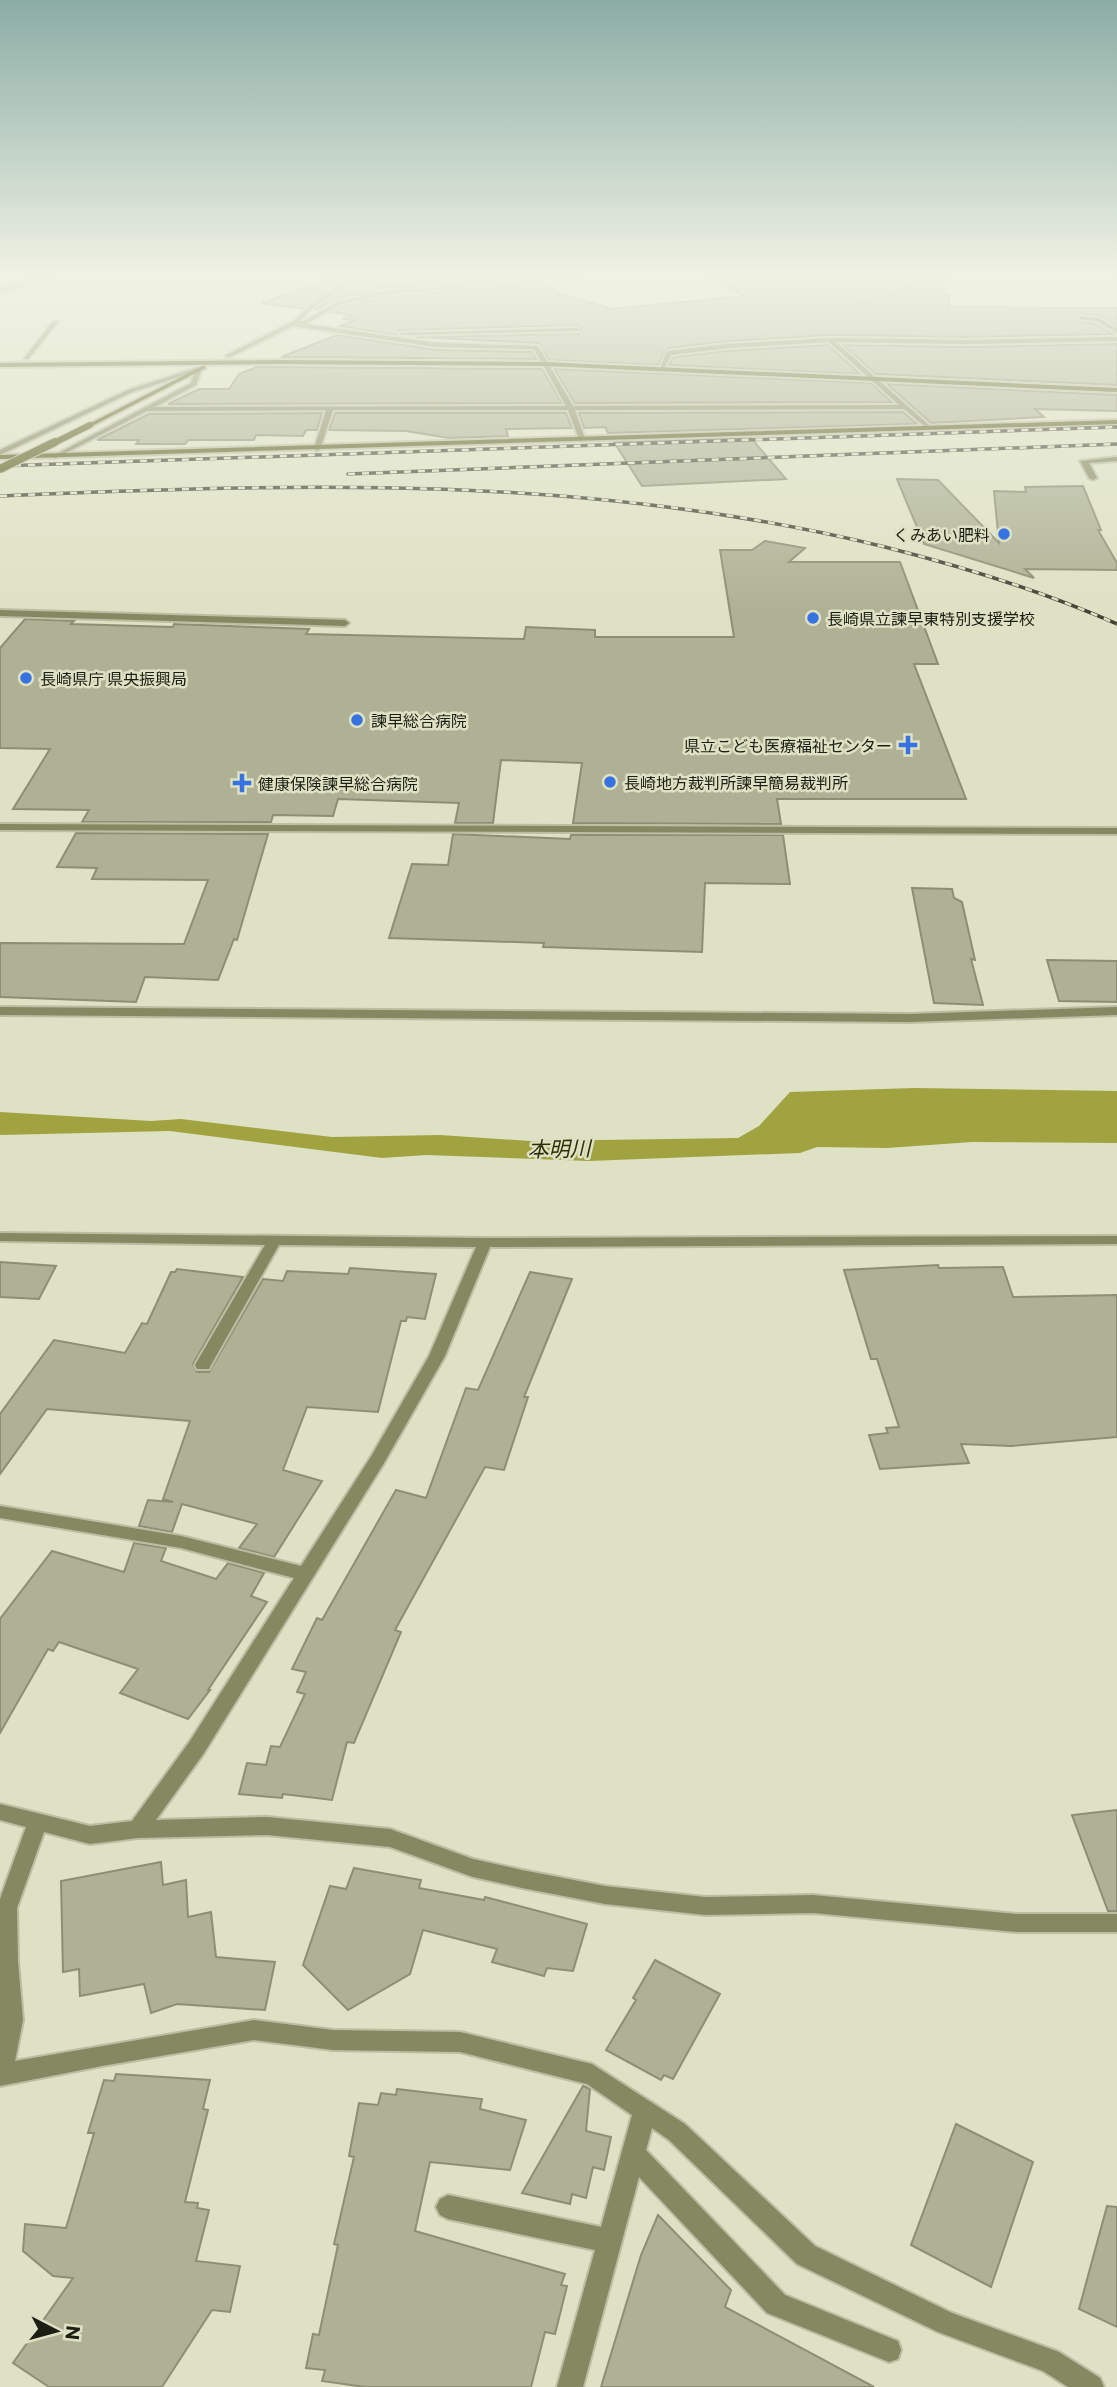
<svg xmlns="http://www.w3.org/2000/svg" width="1117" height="2387" font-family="Commissioner,'Noto Sans JP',sans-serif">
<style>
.water{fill:#a0a340}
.building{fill:#aeb194;stroke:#8d8f73;stroke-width:2}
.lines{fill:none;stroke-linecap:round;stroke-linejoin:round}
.street-casing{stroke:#bbbea3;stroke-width:4}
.secondary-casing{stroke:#bbbea3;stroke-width:4}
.path{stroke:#90927c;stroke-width:2;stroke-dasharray:2.5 2.5;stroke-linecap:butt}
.street{fill:#858861;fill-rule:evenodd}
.secondary{fill:#5c5e20;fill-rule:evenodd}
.rail-casing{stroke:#434435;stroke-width:3.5}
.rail{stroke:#dee1c3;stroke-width:2.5;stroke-dasharray:7;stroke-linecap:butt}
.secondary-bridge-far1-casing{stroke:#bbbea3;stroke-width:8;stroke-linecap:butt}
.secondary-bridge-casing{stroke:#bbbea3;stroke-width:10;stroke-linecap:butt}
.secondary-bridge-far1{stroke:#5c5e20;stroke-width:6}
.secondary-bridge{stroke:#5c5e20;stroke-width:8}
.poi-dot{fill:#3673e1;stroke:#dee1c3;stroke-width:2.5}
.labels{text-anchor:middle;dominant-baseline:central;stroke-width:5;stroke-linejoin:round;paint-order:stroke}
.far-poi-label{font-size:16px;fill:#1d1e13;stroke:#dee1c3;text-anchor:start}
.water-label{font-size:21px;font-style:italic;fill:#2e2f04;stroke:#dee1c3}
</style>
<rect width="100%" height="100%" fill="#dee1c3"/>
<path class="water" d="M914 1088 1117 1091V1143L972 1142 887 1148 817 1147 800 1153 589 1161 426 1155 382 1158 170 1131 0 1135V1112L151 1121 181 1119 332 1137 440 1135 530 1141 738 1138 759 1126 790 1092Z"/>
<path class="building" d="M337 277H347L303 309 262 303Z
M359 277H538L383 288 336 299 315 310Z
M707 277H943L944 295H949V307L1117 308V326L1100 316 1080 313 1076 321 1095 324 1114 334 965 337 830 335 728 341 669 348 664 352 659 365 549 360 538 343 415 337 579 334 581 330 577 325 399 330 397 335 340 326 355 320 342 319 351 315 332 312 342 306 383 298 545 283 563 295 612 309 745 296Z
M337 335 436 350 532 352 537 359 281 357Z
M1117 344V385L876 374 843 345 965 347Z
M828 345 860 374 669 365 673 357 728 351Z
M257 367 542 369 562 403 168 404 199 389H229L239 374Z
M554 369 871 383 892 402 575 403Z
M887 384 1117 395V411L1035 409 1044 417 931 423Z
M903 412 917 424 608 433 605 427 584 428 579 413Z
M322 413 317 430H306L303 436 256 435 254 440H188L185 444H136L139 440H97L149 414Z
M335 413H566L572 428 506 429 508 436 449 438 406 431 329 430Z
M751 438 786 479 642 486 614 442Z
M897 479 938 480 999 543 994 491 1026 492 1025 487 1083 486 1101 530H1098L1117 563V570L1025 569 1034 578 924 544Z
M765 541 805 548 789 562H900L938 664H914L966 799H777L781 824 573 823 582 763 501 760 493 823H455L459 803 338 799 333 816 273 815 271 822H82L89 810 13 809 50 749 0 748V648L25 619 74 621 71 624 173 627 174 624 309 629 306 634 524 639 526 627 595 630V637H734L720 550H752Z
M76 833 268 834 237 940 234 939 218 980 145 977 136 1002 0 997V943L184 944 208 880 92 879 97 868 57 867Z
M453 834 570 839 571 835H783L790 884 705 883 702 952 543 947 544 943 389 938 412 864 448 865Z
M912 888 952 889 954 898 962 902 975 960 971 959 983 1005 934 1003Z
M1047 960 1117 961V1002L1059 1001Z
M0 1262 56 1266 39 1299 0 1297Z
M938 1265 939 1268 1003 1267 1013 1297 1117 1295V1437L1011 1446 961 1444 969 1463 880 1469 869 1435 888 1433 886 1428 899 1427 877 1359H871L844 1270Z
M350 1268 436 1274 425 1319 407 1317 406 1321H401L378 1412 307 1407 283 1470 322 1481 274 1557 239 1548 257 1524 182 1504 172 1532 139 1526 148 1500 173 1502 163 1499 190 1421 47 1409 0 1474V1414L54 1340 125 1353 142 1323 147 1324 171 1272H175L177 1269 243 1277 193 1364 197 1372H209L263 1279 283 1281 287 1271 348 1274Z
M530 1272 572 1279 524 1397H528L504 1470 485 1467 395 1630 401 1632 354 1743 347 1742 332 1800 283 1794 282 1798 239 1794 247 1763 266 1765 271 1746 280 1747 305 1694 297 1692 306 1672 292 1669 317 1618 322 1620 396 1490 426 1498 466 1388 478 1390Z
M134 1543 166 1548 161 1561 216 1579 228 1563 264 1573 251 1596 267 1602 208 1690H210L188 1719 120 1693 138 1669 59 1642 53 1651 48 1649 0 1733V1619L52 1551 124 1572Z
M1117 1810V1911H1108L1072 1815Z
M161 1862 163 1885 186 1880 188 1917 211 1912 216 1957 275 1962 265 2010 177 2004 151 2013 144 1984 80 1996 79 1969 63 1972 61 1881Z
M354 1868 421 1880 419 1888 484 1900 485 1897 587 1924 573 1971 547 1968 544 1976 492 1962 497 1949 423 1930 410 1974 348 2010 303 1965 330 1886 346 1889Z
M655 1960 720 1994 673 2079 664 2075 661 2080 606 2050 636 2000 633 1998Z
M116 2074 210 2080 203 2109 208 2110 185 2202 198 2203 197 2208 209 2210 196 2261 240 2266 230 2312 212 2310 162 2387H49L13 2363 73 2278 53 2276 23 2251 25 2224 66 2228 94 2133H88L104 2080 114 2081Z
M583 2086 590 2089 586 2131 611 2137 604 2170 593 2167 586 2198 572 2194 570 2204 522 2193Z
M397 2089 482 2099 480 2109 526 2120 510 2170 430 2162 415 2231 565 2274 561 2285 567 2286 555 2334 545 2332 531 2387H365L322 2381 325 2370 306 2368 313 2334 319 2335 338 2245 334 2244 354 2157 349 2156 359 2103 378 2105 381 2093 396 2095Z
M956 2124 1033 2162 991 2287 911 2245Z
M1107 2206 1117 2207V2327L1079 2309Z
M658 2215 731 2290 725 2307 874 2387H601L641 2255Z"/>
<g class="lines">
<defs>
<path id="street" d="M41 277H49L0 293V289Z
M351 277H357L313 308 300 321H304L337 302 383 291 580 277 383 295 341 304 306 324 436 343 538 346 573 406 899 405 829 342 728 348 671 355 664 369H660L666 353 669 351 728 344 830 338 965 340 1117 337V341L965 344 836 342 931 427 929 430 904 409 575 410 585 439 582 441 579 439 568 410H333L320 449 317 451 314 449 326 410 147 411 56 458 51 457 191 383 195 372 132 392 0 455V450L128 390 199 367 202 369 196 385 155 407 566 406 534 349 436 347 293 326 230 357 225 356 294 321 309 306Z
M1080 316 1099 318 1117 329V333L1096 321 1078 319Z
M53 321 58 322 28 359H24Z
M577 328 579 331 402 335 399 333Z
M1117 457V461L1089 463 1097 478 1093 480 1089 478 1080 461Z
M0 610 345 620 349 623 345 626 0 616Z
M0 824 1117 828V834L0 830Z
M0 1007 910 1014 1117 1007V1015L910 1022 0 1015Z
M0 1233 485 1238 1117 1236V1244L490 1247 445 1356 384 1463 204 1753 156 1820 267 1817 390 1829 473 1859 522 1870 605 1886 705 1897 813 1895 1016 1914H1117V1932H1016L813 1913 705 1915 605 1904 522 1888 473 1877 390 1847 267 1835 138 1838 90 1844 44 1832 17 1908 18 1961 23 2020 15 2061 254 2020 333 2030 460 2032 592 2064 685 2124 815 2246 952 2313 1059 2352 1100 2378 1104 2387H1068L1043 2371 938 2332 797 2264 669 2140 652 2128 646 2150 785 2295 898 2341 901 2350 898 2359 889 2362 767 2313 639 2177 583 2387H557L595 2250 448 2219 440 2215 436 2207 440 2199 448 2195 601 2227 632 2115 587 2084 460 2052 333 2050 254 2040 102 2066 0 2086V1899L26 1827 0 1820V1804L90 1826 132 1821 190 1741 294 1578 181 1548 0 1518V1506L181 1536 301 1566 372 1455 429 1356 476 1247 279 1245 211 1365 209 1369H197L195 1365 265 1245 0 1241Z"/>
<path id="secondary" d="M277 360 545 362 1117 388V392L545 366 277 364 0 367V363Z
M204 365 206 368 92 426 87 425Z
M1117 420V424L0 459V455Z"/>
</defs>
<use href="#street" class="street-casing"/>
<use href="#secondary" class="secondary-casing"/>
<path class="path" d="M846 318 840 310 844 307 893 296 917 280V277"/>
<use href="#street" class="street"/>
<use href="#secondary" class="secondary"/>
<defs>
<path id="rail" d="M0 466 1117 427
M348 474 1117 444
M0 496C302 483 588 474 885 547 964 567 1042 591 1117 624"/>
</defs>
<use href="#rail" class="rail-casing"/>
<use href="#rail" class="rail"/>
<defs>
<path id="secondary-bridge-far1" d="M52 444 90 425"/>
<path id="secondary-bridge" d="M0 469 55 442"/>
</defs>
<use href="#secondary-bridge-far1" class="secondary-bridge-far1-casing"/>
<use href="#secondary-bridge" class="secondary-bridge-casing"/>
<use href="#secondary-bridge-far1" class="secondary-bridge-far1"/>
<use href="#secondary-bridge" class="secondary-bridge"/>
</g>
<linearGradient id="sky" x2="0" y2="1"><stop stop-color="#8bada5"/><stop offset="0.45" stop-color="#f0f2e4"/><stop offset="1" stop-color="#f0f2e4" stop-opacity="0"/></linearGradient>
<rect width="1117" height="611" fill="url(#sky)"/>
<g class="poi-dot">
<circle cx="1004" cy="534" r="7"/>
<circle cx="813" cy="618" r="7"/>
<circle cx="26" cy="678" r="7"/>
<circle cx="357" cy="720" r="7"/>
<path d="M904.5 734.5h7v7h7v7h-7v7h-7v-7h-7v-7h7z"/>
<circle cx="610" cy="782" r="7"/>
<path d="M238.5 772.5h7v7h7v7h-7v7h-7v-7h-7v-7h7z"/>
</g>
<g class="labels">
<g class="far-poi-label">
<text x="990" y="534" text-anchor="end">くみあい肥料</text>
<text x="827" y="618">長崎県立諫早東特別支援学校</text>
<text x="40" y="678">長崎県庁 県央振興局</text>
<text x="371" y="720">諫早総合病院</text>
<text x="892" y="745" text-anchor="end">県立こども医療福祉センター</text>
<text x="624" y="782">長崎地方裁判所諫早簡易裁判所</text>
<text x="258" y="783">健康保険諫早総合病院</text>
</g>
<g class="water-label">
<text transform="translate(559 1148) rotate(-1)">本明川</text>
</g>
</g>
<g transform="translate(56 2331) rotate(96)" stroke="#dee1c3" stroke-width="5" paint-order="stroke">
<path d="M0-5L12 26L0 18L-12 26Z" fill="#1d1e13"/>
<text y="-10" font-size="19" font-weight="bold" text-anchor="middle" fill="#1d1e13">N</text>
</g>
</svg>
